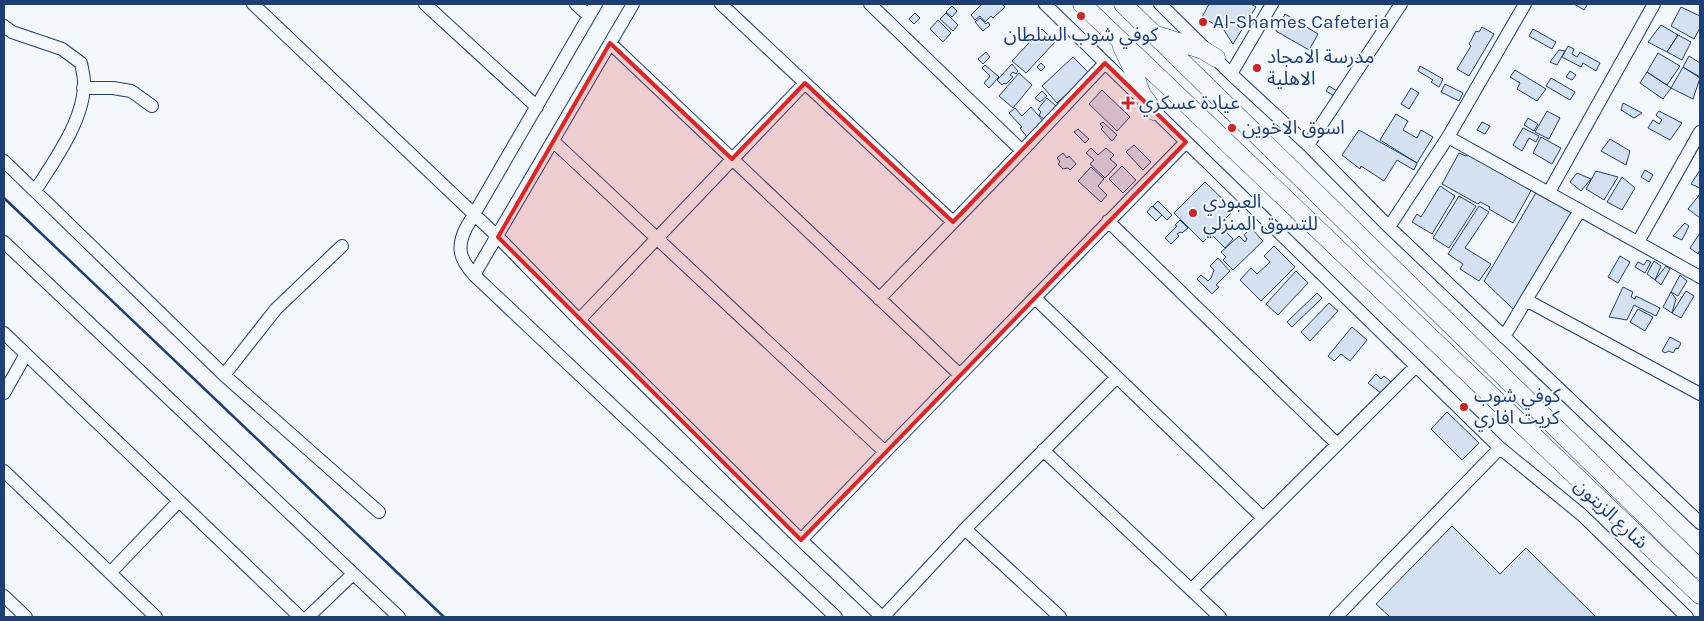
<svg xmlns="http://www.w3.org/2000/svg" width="1704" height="621" font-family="Karla,'Noto Sans Arabic',sans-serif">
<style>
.building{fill:#d5e0f0;stroke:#1d3f73}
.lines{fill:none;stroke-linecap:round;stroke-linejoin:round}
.street-casing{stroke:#1d3f73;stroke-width:14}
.secondary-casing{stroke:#1d3f73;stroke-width:19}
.street{stroke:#f4f7fb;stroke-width:12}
.secondary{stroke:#f4f7fb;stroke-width:18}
.wall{stroke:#1d3f73;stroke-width:2.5}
.marked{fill:#d62828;fill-opacity:0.2;stroke:#d62828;stroke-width:4;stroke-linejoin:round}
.poi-dot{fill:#c62828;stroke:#f4f7fb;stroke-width:2}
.labels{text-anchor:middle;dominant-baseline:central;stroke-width:4;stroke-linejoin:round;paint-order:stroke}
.poi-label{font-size:19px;fill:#1d3f73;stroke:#f4f7fb;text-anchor:start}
.street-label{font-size:19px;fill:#1d3f73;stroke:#f4f7fb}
</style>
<rect width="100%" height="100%" fill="#f4f7fb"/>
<path class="building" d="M982 4H1002L1005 7 993 18 991 16 985 22 980 16 975 20 971 15Z
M1209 4H1251L1256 7 1233 44 1224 30 1202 17Z
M1574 4H1586L1587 5 1584 10Z
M952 6 957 11 952 17 946 12Z
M1681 7 1700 16V28L1694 39 1671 26Z
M915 13 920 18 914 24 909 19Z
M946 13 958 25 953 31 940 19Z
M1285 14 1318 34 1309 50 1276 31Z
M980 18 986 24 988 22 990 25 983 31 975 22Z
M938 20 951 33 943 42 930 29Z
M1661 25 1678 35 1667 52 1648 42Z
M1482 27 1494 34 1469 76 1457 69 1471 46 1469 44 1476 31 1479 32Z
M1042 29 1055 42 1026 73 1012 61Z
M1533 29 1556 42 1552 49 1529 36Z
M1678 35 1691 42 1682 60 1667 52Z
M1568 46 1574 49 1572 54 1577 57 1580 52 1600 63 1596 71 1583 63 1581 67 1562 57Z
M1559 50 1565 51 1557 65 1550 62Z
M986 52 990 57 983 64 978 59Z
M1658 53 1680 66 1667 85 1647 72Z
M1689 56 1700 63V77L1683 67Z
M1073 57 1089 73 1057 103 1042 86Z
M1041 63 1045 67 1041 71 1037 67Z
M1012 64 1018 71 1016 74 1013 72 1010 75 1013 77 1006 84 1004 83 1002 85 997 80Z
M985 65 999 77 989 88 984 83 990 76 982 68Z
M1420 66 1443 79 1439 87 1431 82 1433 80 1418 71Z
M1683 67 1700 78 1693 99 1671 88Z
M1515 70 1546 89 1537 101 1517 89 1520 83 1510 77Z
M1570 71 1576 75 1572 80 1566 77Z
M1647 72 1671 88 1663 99 1640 83Z
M1019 73 1032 85 1013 108 999 96Z
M1551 78 1575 92 1570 100 1546 86Z
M1445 84 1463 93 1459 101 1441 92Z
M1329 86 1339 92 1336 97 1326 91Z
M1411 88 1419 93 1409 109 1401 104Z
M1102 90 1130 117 1117 131 1089 104Z
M1042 91 1047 96 1040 102 1035 98Z
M1047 98 1057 107 1045 120 1039 115 1041 112 1038 109Z
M1623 103 1642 113 1634 118 1621 110Z
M1031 107 1044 122 1027 137 1020 128 1022 127 1009 113 1015 108 1022 116Z
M1547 111 1560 118 1549 139 1535 132Z
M1659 111 1682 123 1670 140 1648 128 1653 120 1659 124 1662 120 1656 115Z
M1396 114 1408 121 1403 130 1417 138 1421 130 1433 137 1417 163 1380 140Z
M1528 118 1538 124 1534 131 1524 125Z
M1103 122 1117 135 1112 141 1101 129 1103 127 1100 124Z
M1482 122 1490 126 1485 134 1477 130Z
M1523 128 1539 136 1536 142 1529 138 1522 151 1513 145Z
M1078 129 1089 139 1085 143 1074 132Z
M1359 130 1417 163 1414 170 1397 160 1384 181 1361 166 1360 169 1342 155Z
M1541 137 1561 148 1552 164 1533 153Z
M1610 139 1630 151 1626 165 1601 151Z
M1134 145 1151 162 1143 170 1126 152Z
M1091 148 1098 155 1106 148 1114 155 1110 159 1117 165 1105 178 1090 164 1094 160 1086 153Z
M1063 153 1067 158 1069 156 1076 164 1070 170 1068 168 1063 169 1058 164 1060 162 1057 158Z
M1459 153 1466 156 1468 154 1532 189 1513 223 1489 209 1490 207 1480 202 1478 204 1442 184Z
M1122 166 1136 180 1123 193 1109 179Z
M1091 167 1104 179 1098 186 1107 195 1101 202 1078 181Z
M1645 170 1653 175 1649 182 1641 177Z
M1700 170V188L1691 184Z
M1596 171 1618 177 1604 200 1586 189Z
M1577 173 1591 179 1581 191 1570 182Z
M1622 177 1635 188 1622 210 1607 202Z
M1205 182 1234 210 1219 225 1233 239 1225 248 1211 234 1203 242 1174 213Z
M1440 186 1455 196 1432 234 1412 222 1417 214 1421 217Z
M1537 191 1573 211 1514 310 1484 281Z
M1700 194V218L1688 209Z
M1459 196 1476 206 1449 248 1433 238Z
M1158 201 1172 215 1167 220 1153 206Z
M1152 206 1162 215 1156 221 1147 212Z
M1479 206 1489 212 1465 248 1491 264 1479 281 1460 269 1463 264 1448 254Z
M1180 220 1188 228 1182 233 1180 232 1177 234 1179 236 1171 244 1165 238 1177 226 1175 225Z
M1685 223 1689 226 1682 240 1673 236Z
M1251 228 1263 241 1233 270 1223 260 1226 257 1221 252 1239 236 1245 242 1247 239 1244 235Z
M1700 233V250L1698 254 1690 248Z
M1274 246 1295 267 1261 301 1240 280 1251 268 1257 274 1270 262 1264 256Z
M1620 256 1630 262 1618 283 1608 277Z
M1218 258 1230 271 1216 285 1219 287 1212 294 1197 279 1201 275 1208 281 1211 278 1214 270 1210 266Z
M1647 260 1651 262 1645 273 1635 267 1638 262 1644 265Z
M1654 261 1661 266 1655 280 1647 274Z
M1666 266 1670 269 1661 285 1655 280Z
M1296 271 1308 283 1278 315 1266 304Z
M1680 275 1687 281 1678 296 1671 292Z
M1623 287 1633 292 1631 297 1635 299 1636 296 1660 308 1656 316 1634 305 1627 320 1609 317Z
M1686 291 1694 296 1681 318 1672 313Z
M1671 292 1676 299 1672 313 1663 307Z
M1317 293 1322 298 1292 327 1287 322Z
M1329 303 1338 311 1310 341 1301 332Z
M1638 309 1653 317 1645 331 1630 322Z
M1352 327 1367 340 1350 361 1341 354 1334 361 1328 356Z
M1670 337 1681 343 1678 349 1676 348 1673 353 1669 351 1665 353 1662 351Z
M1376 374 1381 379 1384 376 1391 382 1381 393 1368 383Z
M1447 412 1479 443 1462 460 1431 429Z
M1452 526 1500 574 1526 548 1596 617H1390L1376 604Z"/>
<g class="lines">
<defs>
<path id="street" d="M253 4 498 237 579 320 801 540 882 617
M425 4 537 107
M576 4 589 16
M596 4 466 228C456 248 460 259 474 275L836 617
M721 4 953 222
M870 4 1022 151
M1045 4 1500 448 1582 515 1687 617
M1160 4 1231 74 1308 145 1389 227 1700 523
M4 26 12 32 62 49 81 63C82 69 84 76 84 82 85 119 54 161 35 191
M610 43 960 375
M1231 74 1272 4
M83 88H113L131 91 152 106
M1448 137 1700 277
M553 141 885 452
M1308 145 1401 4
M4 161 224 375 379 512
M1549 192 1654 4
M1108 221 1337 444
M1389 227 1448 137 1525 4
M4 242 399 617
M1638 242 1700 132
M474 275 633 4
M1035 298 1263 518
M879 299 1022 151 1105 63
M1526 300 1700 394
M579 320 805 83
M4 333 300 617
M1504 337 1580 210
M224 375 276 309 342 246
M4 393 26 354
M1043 450 1220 617
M4 471 156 617
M965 529 1060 617
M801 540 885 452 1186 142
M110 573 179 501
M1191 590 1416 366
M4 596 26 617
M308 617 353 574
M883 617 965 529 1117 377
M1336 617 1500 448"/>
<path id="secondary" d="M1082 4 1700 595
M1123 4 1700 569
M1160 36 1203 50 1216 58
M1122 47 1134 72 1141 93 1154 111"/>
</defs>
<use href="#street" class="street-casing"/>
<use href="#secondary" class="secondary-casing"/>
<use href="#street" class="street"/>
<use href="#secondary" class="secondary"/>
<path class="wall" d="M4 198 444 617"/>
</g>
<path class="marked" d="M610 43 732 159 805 83 953 222 1105 63 1186 142 801 540 498 237Z"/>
<g class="poi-dot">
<circle cx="1081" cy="16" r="5"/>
<circle cx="1203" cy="22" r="5"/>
<circle cx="1257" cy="68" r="5"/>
<path d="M1125.5 95.5h5v5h5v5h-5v5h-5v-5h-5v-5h5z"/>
<circle cx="1232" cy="128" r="5"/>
<circle cx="1193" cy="213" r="5"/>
<circle cx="1464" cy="407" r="5"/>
</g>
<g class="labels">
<g class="poi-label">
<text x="1213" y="22">Al-Shames Cafeteria</text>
<text x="1081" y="35" text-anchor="middle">كوفي شوب السلطان</text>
<text x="1267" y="57">مدرسة الامجاد<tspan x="1267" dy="22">الاهلية</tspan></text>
<text x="1139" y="103">عيادة عسكري</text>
<text x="1242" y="128">اسوق الاخوين</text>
<text x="1203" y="202">العبودي<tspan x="1203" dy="22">للتسوق المنزلي</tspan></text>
<text x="1474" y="396">كوفي شوب<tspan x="1474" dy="22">كريت افاري</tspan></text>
</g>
<g class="street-label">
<text transform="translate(1611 514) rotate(43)">شارع الزيتون</text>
</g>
</g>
<rect width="1704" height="621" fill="none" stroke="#1d3f73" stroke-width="10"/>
</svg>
